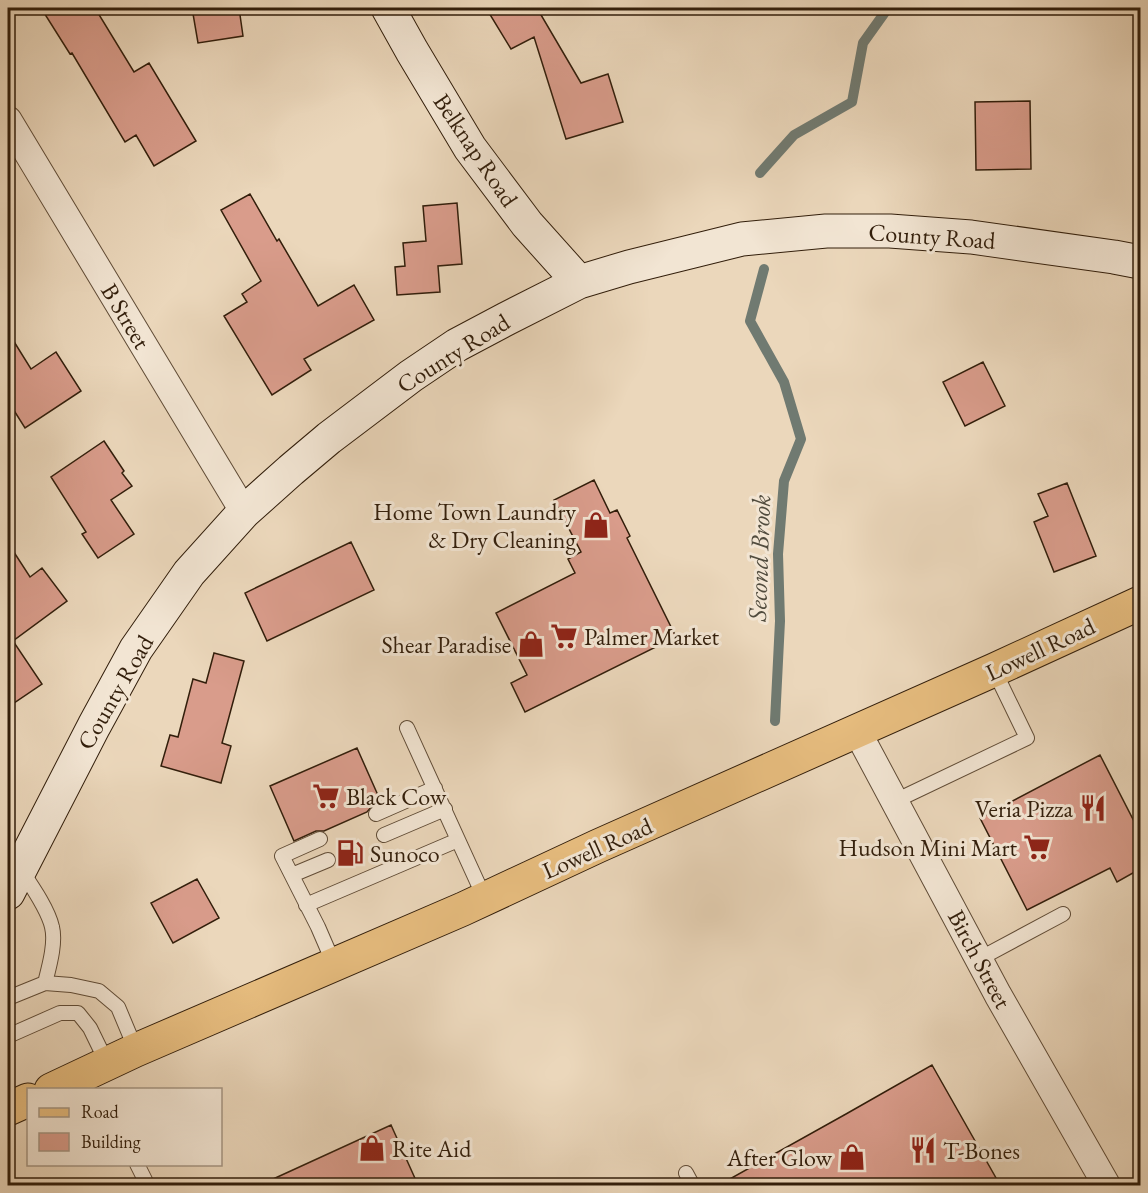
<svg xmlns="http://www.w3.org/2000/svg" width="1148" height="1193" font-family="'EB Garamond',serif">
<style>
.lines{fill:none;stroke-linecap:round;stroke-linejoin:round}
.stream{stroke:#707a71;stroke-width:10}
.building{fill:#d99c8b;stroke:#321e0b;stroke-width:1.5}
.lane-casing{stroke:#604c37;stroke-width:16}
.street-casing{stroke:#604c37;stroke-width:29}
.secondary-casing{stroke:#321e0b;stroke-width:35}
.primary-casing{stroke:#321e0b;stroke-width:35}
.lane{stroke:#f2e5d3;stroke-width:14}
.street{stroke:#f2e5d3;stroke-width:27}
.secondary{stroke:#f2e5d3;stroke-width:33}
.primary{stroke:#e6bc7e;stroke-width:33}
.labels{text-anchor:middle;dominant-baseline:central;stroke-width:6;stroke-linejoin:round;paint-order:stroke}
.street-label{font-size:24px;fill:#321e0b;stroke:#f2e5d3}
.poi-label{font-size:24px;fill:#321e0b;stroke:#f2e5d3;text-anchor:end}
.water-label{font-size:26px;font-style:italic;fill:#514c3e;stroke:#f2e5d3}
</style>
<rect width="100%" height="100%" fill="#ebd7bb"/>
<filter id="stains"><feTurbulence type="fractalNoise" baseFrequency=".00333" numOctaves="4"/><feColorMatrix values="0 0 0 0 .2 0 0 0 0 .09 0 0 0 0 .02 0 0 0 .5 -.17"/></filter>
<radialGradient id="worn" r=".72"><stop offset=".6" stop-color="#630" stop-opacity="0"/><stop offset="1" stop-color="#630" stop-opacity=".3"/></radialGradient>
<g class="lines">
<path class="stream" d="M760 173 794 135 852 102 863 43 888 8
M764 269 750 321 784 382 801 439 784 481 778 554 780 621 775 721"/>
</g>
<path class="building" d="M41 8H95L134 72 149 63 196 141 154 166 136 135 125 142 72 53 70 54Z
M192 8H239L243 36 198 43Z
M486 8H537L581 83 608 74 623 122 566 139 534 37 511 49Z
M1030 101 1031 169 976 170 975 102Z
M250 194 277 241 279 239 318 306 354 285 374 320 304 359 311 370 272 395 224 316 247 302 242 294 261 281 221 210Z
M457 203 462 264 438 266 440 292 397 295 395 267 405 266 403 243 426 241 423 206Z
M8 332 31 369 56 352 81 391 25 428 8 401Z
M983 362 1005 406 965 426 943 382Z
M104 441 124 471 122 473 132 486 111 500 134 534 98 558 82 534 86 532 51 477Z
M594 480 610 513 617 510 630 536 627 538 676 637 525 712 511 683 527 675 496 613 575 573 568 559 581 552 554 500Z
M1067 483 1096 556 1054 572 1034 522 1048 516 1038 494Z
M351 542 374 590 267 641 245 593Z
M8 543 30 577 42 568 67 601 13 641 42 684 8 707Z
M214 653 244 661 222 743 231 746 221 783 161 766 170 735 178 737 193 679 206 683Z
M357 748 381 802 372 806 367 812 324 831H316L294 841 270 786Z
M1100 755 1140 833V869L1117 882 1110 868 1027 910 980 818Z
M197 879 219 918 173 943 151 903Z
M932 1065 1000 1185H719L846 1114Z
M391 1125 418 1185H260Z"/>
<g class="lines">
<defs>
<path id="lane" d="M407 728 485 899
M895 801 1027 738 994 670
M376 814 435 788
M384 835 445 809
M320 839 282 856 318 927 334 964
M292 875 328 860
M306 905 458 840
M979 959 1063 914
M45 983 71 985 99 991 118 1007 136 1050
M8 998 45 983C49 967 56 943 52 927 48 909 31 885 21 870
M8 1036 60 1013H78L90 1028 107 1063
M137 1164 145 1180
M686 1173 693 1186"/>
<path id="street" d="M8 120 244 512
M857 731 998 995 1107 1186"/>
<path id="secondary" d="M388 8 412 51 470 148 527 224 579 282
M8 893 94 726 136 649 189 573 244 512 291 470 329 438 411 376 457 345 506 319 579 282 629 267 742 239 826 231H890L971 237 1114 257 1140 262"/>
<path id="primary" d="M51 1090 136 1050 463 909 598 846 994 670 1140 603
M8 1109 28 1100"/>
</defs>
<use href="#lane" class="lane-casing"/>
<use href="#street" class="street-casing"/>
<use href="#secondary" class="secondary-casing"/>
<use href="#primary" class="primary-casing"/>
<use href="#lane" class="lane"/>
<use href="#street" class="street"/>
<use href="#secondary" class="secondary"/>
<use href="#primary" class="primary"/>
</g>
<defs>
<symbol id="shop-bare" viewBox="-9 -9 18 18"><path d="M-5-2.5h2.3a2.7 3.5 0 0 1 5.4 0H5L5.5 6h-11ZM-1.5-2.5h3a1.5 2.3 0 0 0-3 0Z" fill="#8f2418" stroke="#f2e5d3" stroke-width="2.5" paint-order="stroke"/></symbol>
<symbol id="supermarket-bare" viewBox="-9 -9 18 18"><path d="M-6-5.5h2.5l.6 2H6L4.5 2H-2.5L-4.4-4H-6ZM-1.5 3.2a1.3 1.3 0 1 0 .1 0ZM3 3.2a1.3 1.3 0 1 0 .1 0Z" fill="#8f2418" stroke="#f2e5d3" stroke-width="2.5" paint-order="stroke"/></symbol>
<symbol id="restaurant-bare" viewBox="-9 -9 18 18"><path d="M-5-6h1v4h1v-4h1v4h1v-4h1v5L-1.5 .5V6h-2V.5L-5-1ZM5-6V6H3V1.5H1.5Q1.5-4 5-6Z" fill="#8f2418" stroke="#f2e5d3" stroke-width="2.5" paint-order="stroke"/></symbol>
<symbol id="fuel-bare" viewBox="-9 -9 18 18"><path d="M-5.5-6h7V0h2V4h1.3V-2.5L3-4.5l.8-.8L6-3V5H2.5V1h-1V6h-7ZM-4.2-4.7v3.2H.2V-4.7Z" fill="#8f2418" stroke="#f2e5d3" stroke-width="2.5" paint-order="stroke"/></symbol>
</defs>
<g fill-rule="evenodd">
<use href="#shop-bare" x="577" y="506" width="38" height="38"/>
<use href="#supermarket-bare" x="545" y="617" width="38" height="38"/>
<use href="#shop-bare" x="512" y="625" width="38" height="38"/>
<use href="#supermarket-bare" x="307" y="777" width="38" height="38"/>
<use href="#restaurant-bare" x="1074" y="789" width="38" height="38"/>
<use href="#supermarket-bare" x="1018" y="828" width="38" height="38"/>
<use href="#fuel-bare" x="331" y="834" width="38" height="38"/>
<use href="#shop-bare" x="353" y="1129" width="38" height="38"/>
<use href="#restaurant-bare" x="904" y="1131" width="38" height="38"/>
<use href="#shop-bare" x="833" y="1138" width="38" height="38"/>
</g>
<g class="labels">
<g class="street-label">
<text transform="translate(476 150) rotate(56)">Belknap Road</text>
<text transform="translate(932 236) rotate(4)">County Road</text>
<text transform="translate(126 316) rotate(59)">B Street</text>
<text transform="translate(453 353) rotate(-32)">County Road</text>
<text transform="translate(1040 649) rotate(-25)">Lowell Road</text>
<text transform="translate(115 692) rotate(-60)">County Road</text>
<text transform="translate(597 848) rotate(-24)">Lowell Road</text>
<text transform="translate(980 959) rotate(62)">Birch Street</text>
</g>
<g class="poi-label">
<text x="576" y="511">Home Town Laundry<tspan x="576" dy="28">&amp; Dry Cleaning</tspan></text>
<text x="584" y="636" text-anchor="start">Palmer Market</text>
<text x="511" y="644">Shear Paradise</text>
<text x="346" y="796" text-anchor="start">Black Cow</text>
<text x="1073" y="808">Veria Pizza</text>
<text x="1017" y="847">Hudson Mini Mart</text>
<text x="370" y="853" text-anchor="start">Sunoco</text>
<text x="392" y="1148" text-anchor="start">Rite Aid</text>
<text x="943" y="1150" text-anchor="start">T-Bones</text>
<text x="832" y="1157">After Glow</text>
</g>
<g class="water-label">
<text transform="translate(759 558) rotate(-88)">Second Brook</text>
</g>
</g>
<rect width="1148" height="1193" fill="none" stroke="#ebd7bb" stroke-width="30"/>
<rect x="9" y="9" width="1130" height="1175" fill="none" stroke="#321e0b" stroke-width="3"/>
<rect x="15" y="15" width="1118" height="1163" fill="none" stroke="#321e0b" stroke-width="1.5"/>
<rect x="27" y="1088" width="195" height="78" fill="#f2e5d3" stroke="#a59583" stroke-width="1.5"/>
<rect x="39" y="1108" width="30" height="9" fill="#e6bc7e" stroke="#a59583" stroke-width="1.5"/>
<text x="81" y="1118" font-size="18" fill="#321e0b">Road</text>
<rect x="39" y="1133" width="30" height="18" fill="#d99c8b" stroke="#a59583" stroke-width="1.5"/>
<text x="81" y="1148" font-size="18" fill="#321e0b">Building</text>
<rect width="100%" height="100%" filter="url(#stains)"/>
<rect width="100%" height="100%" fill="url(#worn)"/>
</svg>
